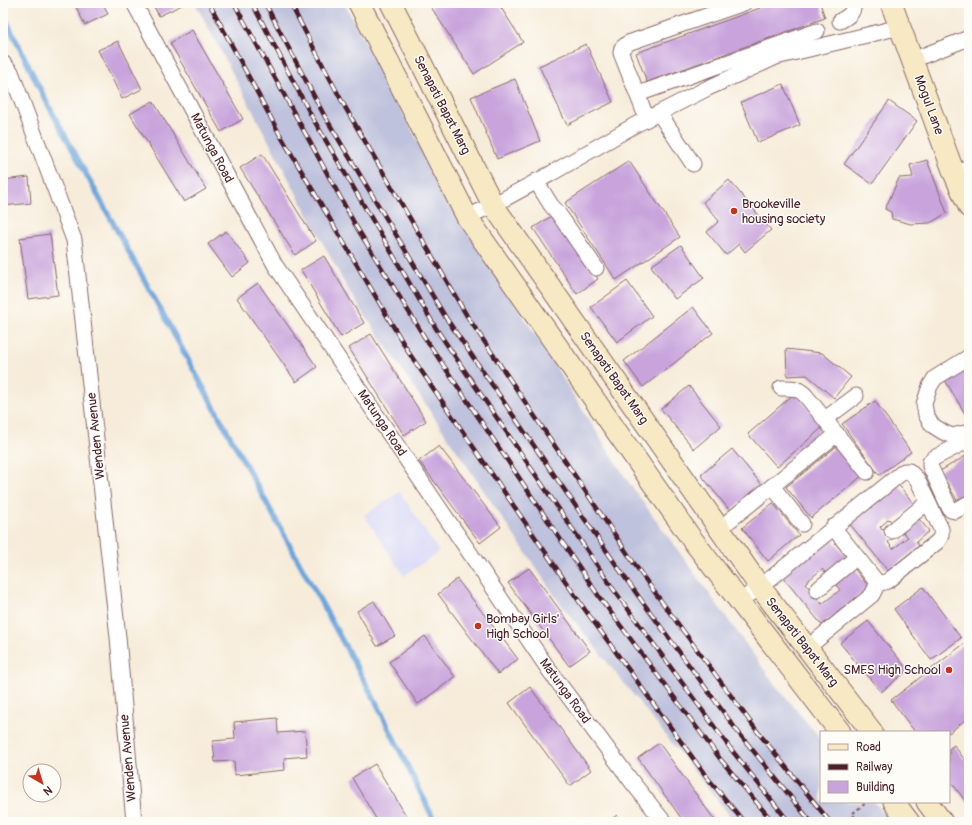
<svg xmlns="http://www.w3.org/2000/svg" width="972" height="825" font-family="Pangolin,sans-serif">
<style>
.built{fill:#d7d7f8}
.industrial{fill:#bfc2dd}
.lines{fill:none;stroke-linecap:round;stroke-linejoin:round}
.stream{stroke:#6da5dc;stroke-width:5.5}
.building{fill:#c8a3dc}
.street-casing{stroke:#876768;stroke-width:17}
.secondary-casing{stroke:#876768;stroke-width:23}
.path{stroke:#876768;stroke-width:2.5;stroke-dasharray:3 3;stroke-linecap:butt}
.street{stroke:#fff;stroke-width:15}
.secondary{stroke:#f7e9c3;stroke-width:21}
.rail-casing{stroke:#4a1f2b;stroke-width:4.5}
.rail{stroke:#fdfcf7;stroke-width:3;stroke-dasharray:9;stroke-linecap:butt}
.poi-dot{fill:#c8321e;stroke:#fdfcf7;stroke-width:1.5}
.labels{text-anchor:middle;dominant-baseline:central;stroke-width:3;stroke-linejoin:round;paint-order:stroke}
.street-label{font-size:13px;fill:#4a1f2b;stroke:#fdfcf7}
.poi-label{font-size:13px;fill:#4a1f2b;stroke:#fdfcf7;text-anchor:start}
</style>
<rect width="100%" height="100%" fill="#fdfcf7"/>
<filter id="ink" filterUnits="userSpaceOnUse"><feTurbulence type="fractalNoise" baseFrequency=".025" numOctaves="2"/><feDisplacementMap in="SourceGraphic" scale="8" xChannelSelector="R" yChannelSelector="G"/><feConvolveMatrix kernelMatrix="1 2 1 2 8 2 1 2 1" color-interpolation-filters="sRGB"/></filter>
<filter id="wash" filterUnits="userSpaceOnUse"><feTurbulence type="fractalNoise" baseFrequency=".012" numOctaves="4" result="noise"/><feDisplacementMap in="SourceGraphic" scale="16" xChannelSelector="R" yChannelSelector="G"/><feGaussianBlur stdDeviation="0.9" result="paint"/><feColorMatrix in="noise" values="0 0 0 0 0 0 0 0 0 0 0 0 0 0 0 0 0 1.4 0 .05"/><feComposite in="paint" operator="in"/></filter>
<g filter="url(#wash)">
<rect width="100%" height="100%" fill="#f7ecda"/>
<path class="built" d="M400 492 439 552 404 576 364 515Z"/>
<path class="industrial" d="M195 3H344L449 199 627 480 776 686 821 739V802H874L892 822H735L559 602 348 290Z"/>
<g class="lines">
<path class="stream" d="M3 14 45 99 378 706 435 822"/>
</g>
<g id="blocks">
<path class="building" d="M74 3H103L108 14 85 25Z
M152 3H181L182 5 159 16Z
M436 3H498L523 42 474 74 431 7Z
M774 3H820L825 18 647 82 636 53Z
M192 30 243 119 221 132 170 43Z
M118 41 142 89 122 99 98 50Z
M586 44 613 102 567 125 539 66Z
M515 79 540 141 497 159 471 97Z
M783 84 800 125 758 143 741 102Z
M153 101 206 189 184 202 130 114Z
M889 101 917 121 872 184 844 164Z
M262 154 316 241 295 255 240 168Z
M927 160 947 213 930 223 911 224 892 219 891 212 885 209 899 178 913 177 910 165Z
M629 161 680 237 616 280 565 203Z
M29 177 31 203 3 206V180Z
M729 180 771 230 745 252 739 244 726 255 707 232 719 221 703 202Z
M555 214 598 279 577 294 533 228Z
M226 231 250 263 232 277 208 244Z
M50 234 58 295 28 299 20 238Z
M681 245 704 278 675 299 651 266Z
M324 256 364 323 341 337 301 270Z
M627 281 652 316 617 342 591 307Z
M258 283 317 367 296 382 237 298Z
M693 307 713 333 643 387 624 361Z
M371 334 426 421 404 435 349 348Z
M786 349 822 353 851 377 834 398 807 375 787 376Z
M969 361V416L967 417 943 377Z
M689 386 721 426 694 449 661 409Z
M795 393 824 426 777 467 748 434Z
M875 401 911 452 879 475 842 424Z
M838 445 863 475 811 518 786 487Z
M439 446 501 527 480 543 419 461Z
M732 449 762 485 730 511 701 475Z
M969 454V496L958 502 940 471Z
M898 484 914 504 892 523 889 519 880 527 882 530 884 529 892 539 888 542 893 549 908 537 903 532 919 519 929 531 916 542 919 546 888 571 849 523Z
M773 503 799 535 768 561 742 528Z
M830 536 847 558 827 574 822 569 805 583 822 604 840 590 834 582 853 567 869 587 822 625 781 575Z
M529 568 590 651 569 666 508 583Z
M457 579 518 659 498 674 438 594Z
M923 587 961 638 931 660 894 609Z
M374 601 395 636 377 646 357 611Z
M868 621 908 670 881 692 840 643Z
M425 636 455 677 418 704 389 662Z
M969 640V717L949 733V732H915L891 700Z
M530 687 591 770 570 786 509 703Z
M277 718 278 733 305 731 307 756 284 758 285 770 235 775 234 761 215 762 213 741 235 739 234 722Z
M659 743 716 822H684L638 758Z
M954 745 969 766V802H966L949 779V749Z
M375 764 410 822H378L352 778Z
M617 815 623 822H608Z"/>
</g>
</g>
<g filter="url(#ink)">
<use href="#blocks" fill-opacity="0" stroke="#876768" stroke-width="1"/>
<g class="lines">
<defs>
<path id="street" d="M134 3 275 265 549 670 632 782 664 822
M840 21C849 16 853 14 854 3
M912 60 969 38
M3 63 11 72 74 240 118 637 134 822
M638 94 817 31
M659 113 693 164
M647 119 621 53 622 48 628 43 744 3
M954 173 969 168
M536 181 551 205 558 213 596 268
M467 217 493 205 552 173 635 125 708 88 776 57 900 27
M969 357 935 378 930 386 924 404 926 415 932 425 943 432 952 436 969 432
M781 388C792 388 798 387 806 396L867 472
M825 419 856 396
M969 440 934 458 930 462V466L949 507 951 510 955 511 969 503
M772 486 802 524
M719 529 837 434
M892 531 928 502
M817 590 857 557
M740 601 760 587 904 471H909L917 479 941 529C942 535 941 538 937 542L888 581C884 583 880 583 876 581L833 527
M807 648 872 595 876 587V581"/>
<path id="secondary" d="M359 3 467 217 691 538 840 732
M391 3 493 205 760 587 872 732
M891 3 954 173 969 207
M894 802 909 822
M927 802 942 822"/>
</defs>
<use href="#street" class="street-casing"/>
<use href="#secondary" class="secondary-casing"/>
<path class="path" d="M859 822 852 814 867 802"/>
<use href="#street" class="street"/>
<use href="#secondary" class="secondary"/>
<defs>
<path id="rail" d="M209 3 279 133 409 353 583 607 706 776 744 822
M234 3 357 228 425 338 600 598 721 760 773 822
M252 3 312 117 437 330 614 590 730 748 789 822
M265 3 324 115 446 318 628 582 738 732 811 822
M290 3 345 107 467 316 642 575 757 731 830 822"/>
</defs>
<use href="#rail" class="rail-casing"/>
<use href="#rail" class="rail"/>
</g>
</g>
<g class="poi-dot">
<circle cx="734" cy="211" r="4"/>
<circle cx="478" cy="626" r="4"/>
<circle cx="949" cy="670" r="4"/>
</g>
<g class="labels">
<g class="street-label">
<text transform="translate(442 105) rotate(63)">Senapati Bapat Marg</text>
<text transform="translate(929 105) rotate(70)">Mogul Lane</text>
<text transform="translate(212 148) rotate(62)">Matunga Road</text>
<text transform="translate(614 378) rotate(55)">Senapati Bapat Marg</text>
<text transform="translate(382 423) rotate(56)">Matunga Road</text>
<text transform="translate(96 436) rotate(-96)">Wenden Avenue</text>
<text transform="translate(802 642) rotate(52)">Senapati Bapat Marg</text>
<text transform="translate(565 691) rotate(54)">Matunga Road</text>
<text transform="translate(128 758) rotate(-95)">Wenden Avenue</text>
</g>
<g class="poi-label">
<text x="742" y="204">Brookeville<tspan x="742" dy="15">housing society</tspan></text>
<text x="486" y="619">Bombay Girls'<tspan x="486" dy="15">High School</tspan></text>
<text x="941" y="670" text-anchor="end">SMES High School</text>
</g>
</g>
<rect width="972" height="825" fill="none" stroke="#fdfcf7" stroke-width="16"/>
<rect x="820" y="731" width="130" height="72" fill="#fdfcf7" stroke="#b5a4a5"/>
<rect x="828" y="744" width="20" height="6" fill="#f7e9c3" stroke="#b5a4a5"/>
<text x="856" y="751" font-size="12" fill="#4a1f2b">Road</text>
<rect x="828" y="764" width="20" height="6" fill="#4a1f2b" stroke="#b5a4a5"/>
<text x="856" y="771" font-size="12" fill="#4a1f2b">Railway</text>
<rect x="828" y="781" width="20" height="12" fill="#c8a3dc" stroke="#b5a4a5"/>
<text x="856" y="791" font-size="12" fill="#4a1f2b">Building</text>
<g transform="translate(42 783) rotate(142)"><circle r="19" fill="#fdfcf7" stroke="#b5a4a5"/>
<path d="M0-3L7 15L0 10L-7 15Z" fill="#c8321e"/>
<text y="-6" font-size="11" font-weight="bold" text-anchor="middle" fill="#4a1f2b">N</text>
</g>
</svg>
